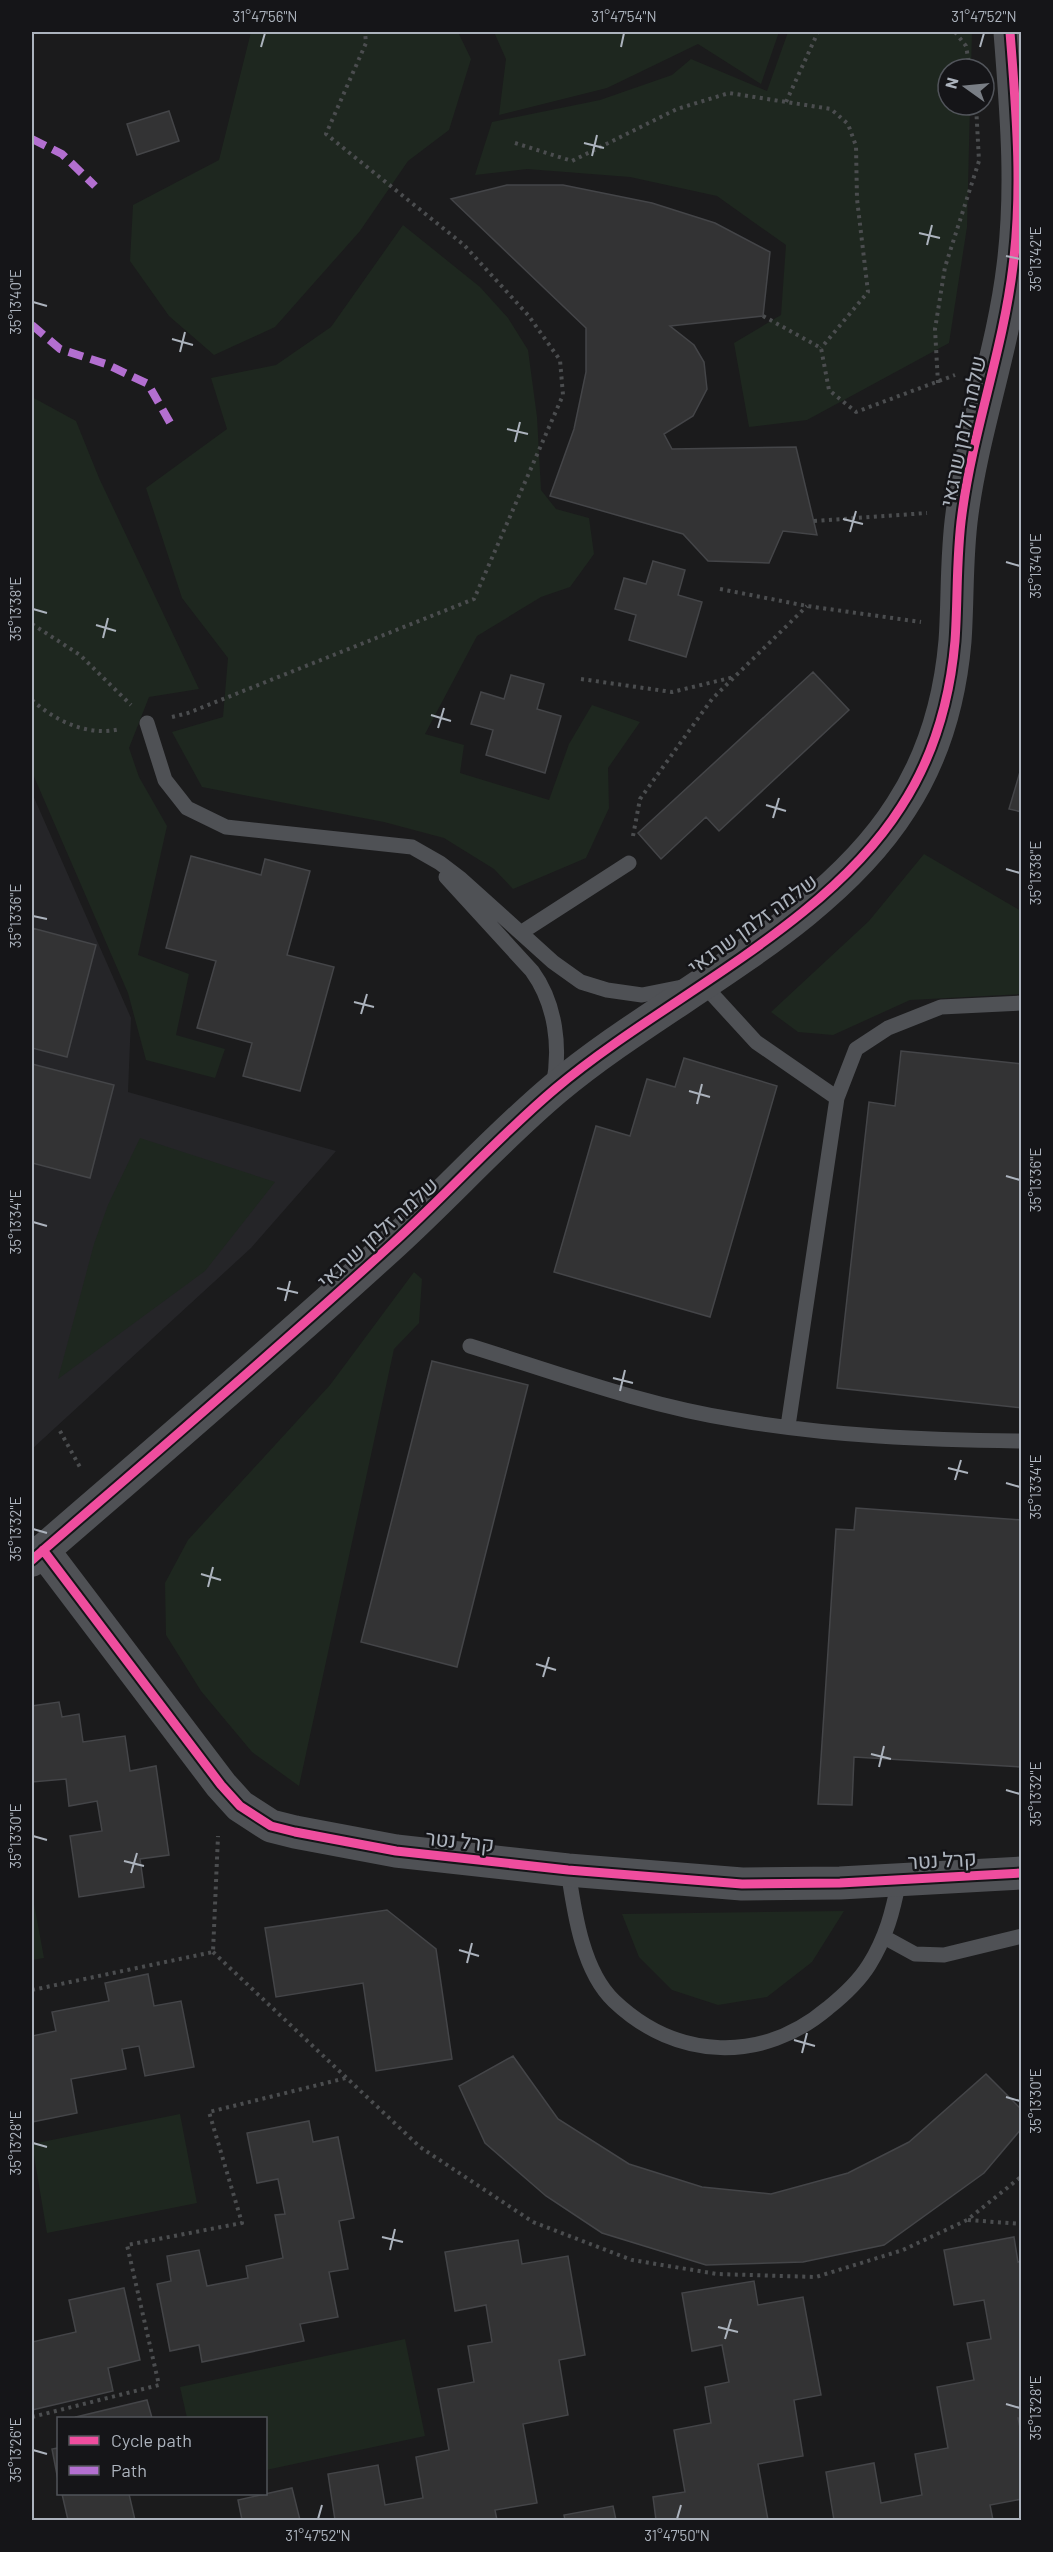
<svg xmlns="http://www.w3.org/2000/svg" width="1053" height="2552" font-family="Barlow,Heebo,sans-serif">
<style>
.built{fill:#252528}
.green{fill:#1e271f}
.building{fill:#333334;stroke:#444548;stroke-width:1.5}
.lines{fill:none;stroke-linecap:round;stroke-linejoin:round}
.path{stroke:#4b4d4f;stroke-width:4;stroke-dasharray:3 4.5;stroke-linecap:butt}
.service{stroke:#4f5155;stroke-width:15}
.tertiary{stroke:#4f5155;stroke-width:33}
.quiet{stroke:#b36fd0;stroke-width:8;stroke-dasharray:15 8;stroke-linecap:butt}
.cycleway-casing{stroke:#151518;stroke-width:13}
.cycleway{stroke:#ef4d9e;stroke-width:9}
.ticks{fill:none;stroke:#acb3bd;stroke-width:2}
.labels{text-anchor:middle;dominant-baseline:central;stroke-width:5;stroke-linejoin:round;paint-order:stroke}
.street-label{font-size:21px;fill:#acb3bd;stroke:#151518}
.neatline{fill:none;stroke:#acb3bd;stroke-width:2}
.ticks-label{font-size:15px;text-anchor:middle;fill:#acb3bd}
</style>
<rect width="100%" height="100%" fill="#1b1b1c"/>
<path class="built" d="M32 793 131 1018 128 1092 336 1151 251 1248 32 1449Z"/>
<path class="green" d="M251 32H458L471 59 449 130 408 161 360 231 275 327 214 355 169 316 130 261 133 205 219 160Z
M494 32H779L761 84 698 44 607 88 499 115 506 59Z
M788 32H972L971 69H948V105H970L967 227 949 343 807 420 749 427 734 343 781 315 786 245 717 196 630 177 527 169 475 175 492 122 600 100 672 75 691 59 767 91Z
M403 225 480 287 508 318 528 350 537 417 541 490 556 509 589 518 594 554 570 587 541 597 477 636 425 734 464 745 460 773 549 800 569 744 592 705 640 722 608 768 609 808 586 858 513 889 494 869 444 838 384 822 202 787 172 732 223 717 228 658 182 598 146 488 227 429 211 378 276 365 331 327Z
M32 397 76 421 99 478 199 689 149 697 129 748 139 777 167 826 138 955 189 974 176 1035 225 1049 215 1078 146 1060 128 993 32 772Z
M924 854 1021 911V994L910 1000 833 1035 798 1032 771 1012 869 921Z
M140 1138 275 1182 205 1271 58 1379 94 1244 108 1205Z
M414 1272 422 1279 419 1323 394 1349 299 1786 252 1752 201 1691 166 1635 165 1583 188 1540 330 1385Z
M32 1893 44 1958 32 1960Z
M844 1911 812 1962 767 1997 718 2005 672 1990 639 1957 622 1914Z
M180 2114 197 2203 47 2233 32 2144Z
M405 2339 425 2436 266 2470V2418H187L180 2387Z"/>
<path class="building" d="M169 111 179 141 137 155 127 124Z
M507 185H563L652 203 715 223 770 252 763 316 670 326 694 345 704 362 707 389 693 416 664 434 672 449 796 447 817 535 783 531 769 563 708 561 683 534 550 496 574 429 586 372V328L451 199Z
M653 561 685 570 678 595 702 602 686 657 629 640 636 615 615 609 624 578 646 584Z
M813 672 849 710 719 831 706 817 661 859 638 833Z
M511 675 544 684 537 709 561 716 545 773 486 755 493 730 471 724 481 692 504 699Z
M1022 765V812L1009 809Z
M191 856 261 875 265 859 310 871 287 955 334 967 300 1091 243 1076 252 1043 197 1028 216 961 166 948Z
M32 928 96 945 67 1057 32 1048Z
M901 1051 1022 1064V1408L837 1388 869 1102 895 1106Z
M684 1058 777 1086 710 1317 554 1272 596 1126 630 1136 647 1079 675 1087Z
M32 1064 114 1085 90 1178 32 1163Z
M432 1361 528 1385 457 1667 361 1642Z
M856 1508 1022 1520V1767L854 1757 852 1805 818 1804 836 1529 854 1530Z
M59 1702 62 1717 79 1714 83 1742 125 1736 130 1771 156 1766 169 1855 140 1859 144 1887 79 1897 70 1836 102 1831 97 1801 69 1806 66 1779 32 1782V1706Z
M387 1910 436 1949 452 2059 376 2071 363 1983 276 1997 265 1928Z
M148 1974 154 2006 181 2001 194 2067 145 2076 139 2046 122 2049 126 2069 71 2079 77 2113 32 2122V2036L56 2031 52 2012 109 2001 105 1983Z
M513 2056 558 2119 629 2164 702 2187 771 2194 848 2173 909 2142 986 2074 1022 2110V2128L984 2173 884 2245 803 2262 706 2265 602 2233 546 2196 485 2143 459 2086Z
M309 2121 313 2142 338 2137 354 2218 339 2221 348 2269 329 2272 338 2317 300 2324 304 2341 202 2362 199 2345 170 2351 157 2284 171 2281 167 2256 199 2250 207 2286 248 2278 246 2266 283 2258 275 2215 285 2214 278 2179 257 2183 247 2133Z
M1014 2237 1018 2262 1022 2261V2418H1018L1022 2437V2499L990 2505 993 2520H834L826 2472 874 2463 881 2503 922 2495 915 2454 948 2448 937 2387 974 2380 967 2343 991 2339 984 2300 954 2305 944 2250Z
M518 2240 522 2264 568 2256 585 2355 559 2360 568 2415 523 2424 537 2503 495 2510 497 2520H335L328 2474 378 2465 385 2505 423 2498 416 2457 449 2450 438 2389 474 2382 468 2346 492 2342 486 2305 455 2311 445 2252Z
M754 2281 758 2305 803 2297 821 2395 794 2400 803 2456 758 2464 768 2520H656L653 2497 685 2492 674 2430 711 2423 705 2387 729 2382 722 2345 692 2351 682 2293Z
M124 2288 140 2360 108 2368 113 2391 32 2410V2342L76 2332 69 2300Z
M147 2400 152 2418H77L76 2417Z
M58 2448V2480L52 2449Z
M292 2488 300 2520H242L238 2500Z
M62 2494H129L135 2520H68Z
M613 2506 616 2520H565L564 2515Z"/>
<g class="lines">
<path class="path" d="M955 32 966 46 970 69
M786 102 818 32
M515 143 572 161 677 109 729 93 831 109 848 124 856 146 857 199 868 292 821 348
M763 316 821 348 829 390 856 412 955 375
M938 383 935 329 945 267 979 161 976 105
M814 521 927 513
M720 589 807 606 921 622
M32 624 80 655 131 705
M581 679 672 692 734 677
M32 700C55 721 89 737 120 729
M172 717 188 713 474 599 563 395 560 360 528 315 464 245 326 134 366 43 365 32
M633 836 640 799 712 699 807 606
M60 1431 81 1469
M213 1952 420 2147 533 2222 632 2260 717 2274 816 2277 903 2250 967 2220 1022 2176
M32 1990 213 1952 218 1836
M968 2220 1022 2224
M32 2417 159 2385 127 2245 242 2223 209 2112 346 2078"/>
<path class="service" d="M147 723 165 780 187 808 226 827 412 847 440 863 461 879 553 962 581 982 607 990 642 995 702 983 756 1042 837 1098
M446 877 532 971C556 1004 561 1048 553 1087
M522 932 629 863
M470 1346C557 1373 646 1406 737 1420 831 1436 926 1440 1022 1441
M788 1426 837 1098 856 1049 888 1028 941 1007 1022 1003
M568 1870C574 1910 582 1971 614 2001 677 2061 763 2063 828 2008 843 1996 859 1981 869 1965 886 1938 893 1911 899 1880
M884 1937 915 1954 944 1955 1022 1936"/>
<path class="tertiary" d="M43 1550 221 1785 240 1806 271 1826 295 1832 396 1851 568 1870 742 1884 840 1883 1022 1873
M32 1560C152 1456 274 1352 392 1244 447 1194 498 1137 555 1089 663 998 825 927 901 807 933 758 950 699 955 641 958 599 956 557 962 514 973 430 1003 350 1013 266 1023 187 1016 110 1010 32"/>
<path class="quiet" d="M32 139 62 154 95 186
M32 325 60 349 106 364 148 384 172 426"/>
<defs>
<path id="cycleway" d="M43 1550 221 1785 240 1806 271 1826 295 1832 396 1851 568 1870 742 1884 840 1883 1022 1873
M32 1560C152 1456 274 1352 392 1244 447 1194 498 1137 555 1089 663 998 825 927 901 807 933 758 950 699 955 641 958 599 956 557 962 514 973 430 1003 350 1013 266 1023 187 1016 110 1010 32"/>
</defs>
<use href="#cycleway" class="cycleway-casing"/>
<use href="#cycleway" class="cycleway"/>
</g>
<path class="ticks" d="M261 47 265 33M621 47 624 33M980 47 984 33M584 143 604 148M592 156 597 135M919 233 940 238M927 245 932 225M1006 256 1020 259M33 302 47 306M172 339 193 345M180 352 185 332M507 429 528 434M515 442 520 422M843 519 863 524M850 532 856 511M1006 562 1020 566M33 609 47 613M96 625 116 631M103 638 108 618M431 715 451 721M438 728 444 708M766 805 786 811M773 818 779 798M1006 869 1020 873M33 916 47 919M354 1002 374 1007M361 1014 367 994M689 1091 710 1097M697 1104 702 1084M1006 1176 1020 1180M33 1222 47 1226M277 1288 298 1293M285 1301 290 1281M613 1378 633 1383M620 1391 625 1370M948 1468 968 1473M955 1480 961 1460M1006 1483 1020 1487M33 1529 47 1533M201 1574 221 1580M208 1587 213 1567M536 1664 556 1670M543 1677 549 1657M871 1754 891 1759M879 1767 884 1746M1006 1790 1020 1794M33 1836 47 1840M124 1861 144 1866M131 1873 137 1853M459 1950 479 1956M467 1963 472 1943M794 2040 815 2046M802 2053 807 2033M1006 2097 1020 2101M33 2143 47 2147M382 2237 403 2242M390 2250 395 2229M718 2327 738 2332M725 2339 731 2319M1006 2404 1020 2408M33 2450 47 2454M318 2519 322 2505M677 2519 681 2505"/>
<g class="labels">
<g class="street-label">
<text transform="translate(962 431) rotate(-78)">שלמה זלמן שרגאי</text>
<text transform="translate(752 923) rotate(-36)">שלמה זלמן שרגאי</text>
<text transform="translate(377 1232) rotate(-42)">שלמה זלמן שרגאי</text>
<text transform="translate(460 1840) rotate(6)">קרל נטר</text>
<text transform="translate(942 1859) rotate(-3)">קרל נטר</text>
</g>
</g>
<rect width="1053" height="2552" fill="none" stroke="#151518" stroke-width="66"/>
<rect x="57" y="2417" width="210" height="78" fill="#151518" stroke="#51545a" stroke-width="1.5"/>
<rect x="69" y="2436" width="30" height="9" fill="#ef4d9e" stroke="#51545a" stroke-width="1.5"/>
<text x="111" y="2447" font-size="18" fill="#acb3bd">Cycle path</text>
<rect x="69" y="2466" width="30" height="9" fill="#b36fd0" stroke="#51545a" stroke-width="1.5"/>
<text x="111" y="2477" font-size="18" fill="#acb3bd">Path</text>
<g transform="translate(966 87) rotate(285)"><circle r="28" fill="#151518" stroke="#51545a" stroke-width="1.5"/>
<path d="M0-4.5L10 22L0 15L-10 22Z" fill="#797e85"/>
<text y="-9" font-size="16" font-weight="bold" text-anchor="middle" fill="#acb3bd">N</text>
</g>
<rect x="33" y="33" width="987" height="2486" class="neatline"/>
<g class="ticks-label">
<text x="265" y="22">31°47'56"N</text>
<text x="624" y="22">31°47'54"N</text>
<text x="984" y="22">31°47'52"N</text>
<text transform="translate(1036 259) rotate(-90)" y="5">35°13'42"E</text>
<text transform="translate(16 302) rotate(-90)" y="5">35°13'40"E</text>
<text transform="translate(1036 566) rotate(-90)" y="5">35°13'40"E</text>
<text transform="translate(16 609) rotate(-90)" y="5">35°13'38"E</text>
<text transform="translate(1036 873) rotate(-90)" y="5">35°13'38"E</text>
<text transform="translate(16 916) rotate(-90)" y="5">35°13'36"E</text>
<text transform="translate(1036 1180) rotate(-90)" y="5">35°13'36"E</text>
<text transform="translate(16 1222) rotate(-90)" y="5">35°13'34"E</text>
<text transform="translate(1036 1487) rotate(-90)" y="5">35°13'34"E</text>
<text transform="translate(16 1529) rotate(-90)" y="5">35°13'32"E</text>
<text transform="translate(1036 1794) rotate(-90)" y="5">35°13'32"E</text>
<text transform="translate(16 1836) rotate(-90)" y="5">35°13'30"E</text>
<text transform="translate(1036 2101) rotate(-90)" y="5">35°13'30"E</text>
<text transform="translate(16 2143) rotate(-90)" y="5">35°13'28"E</text>
<text transform="translate(1036 2408) rotate(-90)" y="5">35°13'28"E</text>
<text transform="translate(16 2450) rotate(-90)" y="5">35°13'26"E</text>
<text x="318" y="2541">31°47'52"N</text>
<text x="677" y="2541">31°47'50"N</text>
</g>
</svg>
